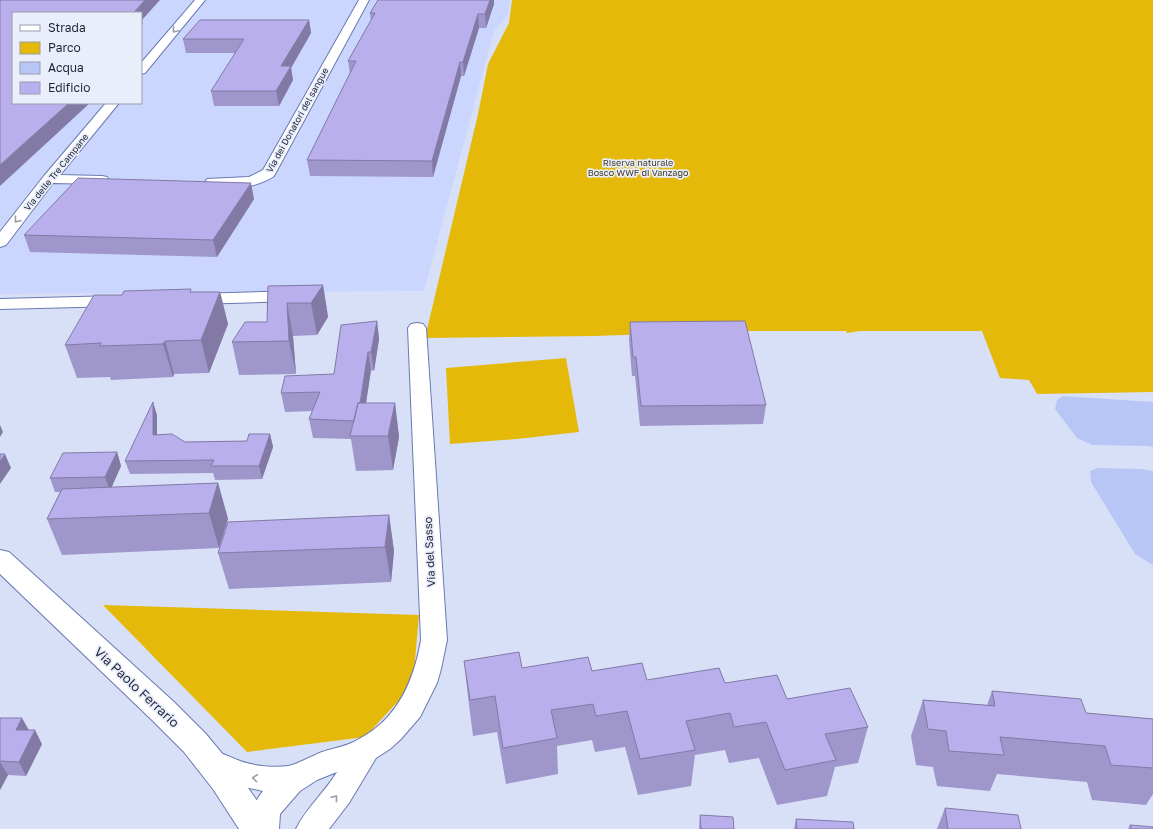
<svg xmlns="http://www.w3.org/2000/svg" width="1153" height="829" font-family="'Golos Text',sans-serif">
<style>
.built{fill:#cad6fe;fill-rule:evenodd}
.green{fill:#e4b909}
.water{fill:#b8c6f5}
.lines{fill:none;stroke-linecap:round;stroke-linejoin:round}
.street-casing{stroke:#6a79b0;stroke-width:2}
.secondary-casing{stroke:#6a79b0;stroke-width:2}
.street{fill:#fff;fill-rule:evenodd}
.secondary{fill:#fff;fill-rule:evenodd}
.wall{fill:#9f96cb}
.shaded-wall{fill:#827aa5}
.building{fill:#b9afec;stroke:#827aa5}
.oneway{stroke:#9a9da7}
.labels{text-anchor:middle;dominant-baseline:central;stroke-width:3.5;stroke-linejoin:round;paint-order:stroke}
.far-street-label{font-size:9px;fill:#1f253c;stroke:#eaeefa}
.far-park-label{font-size:9px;fill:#423a22;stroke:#eaeefa}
.street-label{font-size:11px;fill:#1f253c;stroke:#eaeefa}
.near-street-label{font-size:13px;fill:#1f253c;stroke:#eaeefa}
</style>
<rect width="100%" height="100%" fill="#d8e0f8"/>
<path class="built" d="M0 0H510L508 15 494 31 424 291 0 294ZM13 13H141V103H13Z"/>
<path class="green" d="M512 0H1153V392L1037 394 1029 380 1000 378 982 331H860L847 333 846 331H740L595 336 425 338 478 114 488 64 509 23Z
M566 358 579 432 517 439 450 444 446 368Z
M103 605 419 615 414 672 402 697 365 737 247 752Z"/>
<path class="water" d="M1063 396 1153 402V447L1149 446 1092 445 1077 438 1055 409 1057 400Z
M1098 468 1142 469 1153 471V565L1135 554 1091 482 1090 471Z"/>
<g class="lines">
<defs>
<path id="street" d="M195 0H205L145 73 141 74V63Z
M359 0H369L274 176C255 189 229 190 207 185L205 182 207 179 249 177 263 170Z
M106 103H119L60 175 102 176 107 177 109 180 107 183 102 184 53 183 6 245 0 247V232L44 176Z
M295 291 301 292 304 296 301 300 295 301 195 304 189 303 186 299 189 295 195 294Z
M117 296 123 297 126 301 123 305 117 306 0 309V299Z
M417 323 423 324 426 328 447 640 441 669 437 683 420 717 401 739 390 749 376 758 349 803 329 829H296C306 808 325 792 337 772L317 780 300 791 280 814 279 829H249C249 815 254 802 263 791L236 785 205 772 201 763 205 754 215 751C224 754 232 758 240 761 254 766 274 768 288 766 296 765 314 755 322 752 334 748 348 746 359 739 398 719 414 680 421 640L408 328 411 324Z"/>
<path id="secondary" d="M0 550 9 552 174 702 206 734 235 769 269 818 273 829H239L213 789 184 752 152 720 0 574Z"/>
</defs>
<use href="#street" class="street-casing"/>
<use href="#secondary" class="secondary-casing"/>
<use href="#street" class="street"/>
<use href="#secondary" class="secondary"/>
</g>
<path class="wall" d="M378 0H494V4L486 28H479L464 76H461L433 177 310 176 307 160 350 74 348 61 371 21 370 13Z
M309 20 311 33 291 68 293 80 279 106H214L211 91 236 53H186L183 39Z
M254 199 217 257 30 252 24 235Z
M323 285 328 317 317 335 293 336 296 374 239 375 232 342 267 322 268 286Z
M192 292H220L228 324 209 373 174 374 173 377 111 380 110 377 77 378 65 345Z
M377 321 379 339 374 371 371 370 366 403H395L399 437 393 470 356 471 351 439 313 438 309 419 313 411 285 412 281 393 334 374Z
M630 322 766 405 763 424 640 426 635 376H632L629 340Z
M157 415V435L185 442 247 441 270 434 273 447 262 479 215 480 213 473 130 474 125 461Z
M117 452 121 466 111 488 218 483 228 519 219 548 62 555 47 519 60 492H55L50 478Z
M389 515 394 551 391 582 229 589 218 553Z
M464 661 522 668 592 671 647 680 725 683 787 699 868 727 858 763 835 767 827 796 777 805 759 758 729 763 725 750 695 755 691 786 638 795 625 747 595 752 592 740 557 746 558 774 506 784 497 732 473 736 468 697Z
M992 691 1086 713 1153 719V794L1146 805 1092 800 1087 782 997 774 990 791 937 786 933 767 916 765 911 736 923 700 987 705Z
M0 718 28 730 42 744 26 776 8 775 0 790Z
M945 808 1021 829H937Z
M700 815 734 829H699Z
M796 819 854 829H794Z
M1130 825 1153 829H1128Z"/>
<path class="shaded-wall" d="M145 0H160L142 20 143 24 141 26V13H136L135 11Z
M490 0H494V4L486 28 485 14Z
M478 14 479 28 464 76 463 62Z
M309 20 311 33 291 68 293 80 279 106 276 91 281 66Z
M460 62 461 76 433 177 432 161Z
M69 103H90L0 186V165Z
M251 183 254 199 217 257 213 240Z
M323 285 328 317 317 335 311 303Z
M220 292 228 324 209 373 201 340Z
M287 303 293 336 296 374 289 341Z
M377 321 379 339 374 371 371 352Z
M165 341 174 374 173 377 163 344Z
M368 352 371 370 361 436 358 421Z
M153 402 157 415V448L153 435Z
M395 403 399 437 393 470 388 436Z
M0 425 3 432 0 437Z
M270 434 273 447 262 479 259 466Z
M117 452 121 466 110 491 105 477Z
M5 454 11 468 0 484V462Z
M218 483 228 519 219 548 209 513Z
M389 515 394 551 391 582 385 547Z
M22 718 30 732 16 730Z
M35 730 42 744 26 776 19 762Z
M0 762 8 775 0 790Z"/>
<path class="building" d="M0 0H145L135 11H140L138 13H13V103H69L0 165Z
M378 0H490L485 14H478L463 62H460L432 161 307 160 356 61H348L375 13H370Z
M200 20H309L281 66H291L276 91H211L244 39H183Z
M78 178 251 183 213 240 24 235Z
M323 285 311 303H287L289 341 232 342 245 322H267L268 286Z
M191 289 190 292H220L201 340 165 341 163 344 100 346 101 343 65 345 94 295H122L124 291Z
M377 321 371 352H368L360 403H358L354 421 309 419 320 392 281 393 285 376 334 374 341 325Z
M745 321 766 405 641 406 636 357H633L630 322Z
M153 402V435L172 434 185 442 247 441 249 434H270L259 466H211L214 460 125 461Z
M358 403H395L388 436H350Z
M117 452 105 477 50 478 63 453Z
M0 454H5L0 462Z
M218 483 209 513 47 519 62 489Z
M389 515 385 547 218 553 228 522Z
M519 652 522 668 588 657 592 671 642 663 647 680 719 668 725 683 777 675 787 699 850 688 868 727 825 734 836 760 785 770 766 722 734 727 730 713 686 721 695 750 640 759 627 711 596 716 593 704 551 710 557 738 503 748 495 696 470 700 464 661Z
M992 691 1081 699 1086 713 1153 719V768L1111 765 1105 746 1000 737 1004 755 949 751 946 731 928 729 923 700 995 706Z
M0 718H22L16 730H35L19 762 0 761Z
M945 808 1018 815 1021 829H948Z
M700 815 733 817 734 829H701Z
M796 819 853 822 854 829H797Z
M1130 825 1153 827V829H1132Z"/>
<defs><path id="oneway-chevron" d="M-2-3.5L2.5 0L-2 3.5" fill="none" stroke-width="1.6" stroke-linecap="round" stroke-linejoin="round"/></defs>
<g class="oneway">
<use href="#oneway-chevron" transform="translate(175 30) rotate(130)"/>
<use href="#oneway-chevron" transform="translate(17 220) rotate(128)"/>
<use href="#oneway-chevron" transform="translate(255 778) rotate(-173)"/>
<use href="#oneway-chevron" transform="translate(335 798) rotate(-50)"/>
</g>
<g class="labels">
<g class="far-street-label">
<text transform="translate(297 120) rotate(-61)">Via dei Donatori del sangue</text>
<text transform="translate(56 172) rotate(-51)">Via delle Tre Campane</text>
</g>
<g class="far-park-label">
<text x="638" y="162">Riserva naturale<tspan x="638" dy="10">Bosco WWF di Vanzago</tspan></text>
</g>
<g class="street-label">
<text transform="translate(429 552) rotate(-93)">Via del Sasso</text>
</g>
<g class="near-street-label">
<text transform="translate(137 687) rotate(43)">Via Paolo Ferrario</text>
</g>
</g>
<rect x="12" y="12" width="130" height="92" fill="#eaeefa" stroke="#999eae"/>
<rect x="20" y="25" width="20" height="6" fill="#ffffff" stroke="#999eae"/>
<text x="48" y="32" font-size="12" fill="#1f253c">Strada</text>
<rect x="20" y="42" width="20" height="12" fill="#e4b909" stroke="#999eae"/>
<text x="48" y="52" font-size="12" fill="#1f253c">Parco</text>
<rect x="20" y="62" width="20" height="12" fill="#b8c6f5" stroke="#999eae"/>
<text x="48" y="72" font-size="12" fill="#1f253c">Acqua</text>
<rect x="20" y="82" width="20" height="12" fill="#b9afec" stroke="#999eae"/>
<text x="48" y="92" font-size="12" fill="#1f253c">Edificio</text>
</svg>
